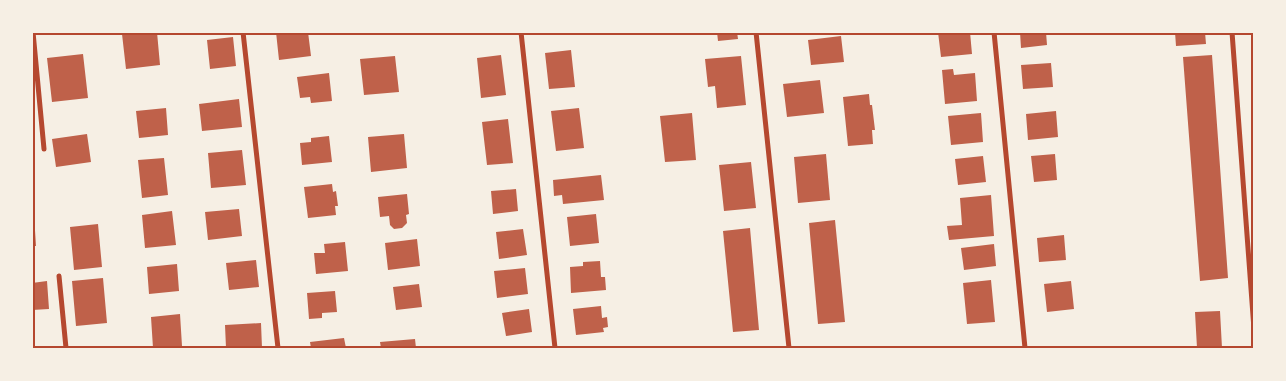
<svg xmlns="http://www.w3.org/2000/svg" width="1286" height="381" font-family="Lato,sans-serif">
<style>
.building{fill:#bf614a}
.lines{fill:none;stroke-linecap:round;stroke-linejoin:round}
.minor{stroke:#b5482f;stroke-width:5}
.neatline{fill:none;stroke:#b5482f;stroke-width:2}
</style>
<rect width="100%" height="100%" fill="#f6efe4"/>
<path class="building" d="M134 32H157L160 65 126 69 122 34Z
M276 32H308L311 56 279 60Z
M717 32H737L738 39 718 41Z
M938 32H970L972 54 941 57Z
M1020 32H1046L1047 45 1021 48Z
M1175 32H1205L1206 44 1176 46Z
M841 36 844 62 811 65 808 40Z
M233 37 236 66 210 69 207 40Z
M571 50 575 87 549 89 545 53Z
M83 54 88 98 52 102 47 58Z
M501 55 506 95 481 98 477 58Z
M1212 55 1228 278 1200 281 1183 57Z
M395 56 399 92 364 95 360 59Z
M741 56 746 105 717 108 715 86 708 87 705 59Z
M1051 63 1053 87 1023 89 1021 65Z
M953 69 954 75 975 73 977 101 945 104 942 70Z
M329 73 332 101 311 103 310 97 300 98 297 77Z
M820 80 824 113 787 117 783 84Z
M869 94 870 105H872L875 130H872L873 144 848 146 843 97Z
M239 99 242 127 202 131 199 104Z
M166 108 168 135 139 138 136 111Z
M579 108 584 148 556 151 551 111Z
M1056 111 1058 137 1028 140 1026 114Z
M692 113 696 160 665 162 660 116Z
M981 113 983 142 951 145 948 116Z
M508 119 513 163 487 165 482 122Z
M87 134 91 162 56 167 52 139Z
M404 134 407 168 371 172 368 137Z
M329 136 332 162 302 165 300 143 311 142V138Z
M242 150 246 185 211 188 208 153Z
M826 154 830 200 798 203 794 157Z
M1055 154 1057 180 1034 182 1031 156Z
M983 156 986 182 958 185 955 159Z
M164 158 168 195 142 198 138 160Z
M751 162 756 208 724 211 719 165Z
M601 175 604 200 563 204 562 195 554 196 553 180Z
M332 184 333 192 336 191 338 206H335L336 215 308 218 304 187Z
M516 189 518 211 493 214 491 191Z
M407 194 409 214 406 215 407 223 402 228 394 229 390 225 389 216 380 217 378 197Z
M991 195 994 236 949 240 947 226 962 225 960 198Z
M239 209 242 236 208 240 205 212Z
M172 211 176 245 145 248 142 215Z
M596 214 599 243 570 246 567 217Z
M32 215H34L36 246H32Z
M835 220 845 322 818 324 809 223Z
M98 224 102 267 74 270 70 227Z
M750 228 759 330 733 332 723 231Z
M523 229 527 255 499 259 496 232Z
M1064 235 1066 260 1039 262 1037 238Z
M417 239 420 266 388 270 385 243Z
M345 242 348 271 316 274 314 253H325L324 244Z
M994 244 996 266 964 270 961 248Z
M256 260 259 287 229 290 226 263Z
M600 261 601 277H605L606 290 571 293 570 267 583 266V262Z
M177 264 179 291 149 294 147 267Z
M525 268 528 294 497 298 494 271Z
M103 278 107 323 76 326 72 281Z
M991 280 995 322 967 324 963 283Z
M47 281 49 309 32 310V283Z
M1071 281 1074 309 1047 312 1044 284Z
M419 284 422 307 396 310 393 287Z
M335 291 337 312 322 313V318L309 319 307 293Z
M601 306 602 318 607 317 608 327 603 328 604 332 576 335 573 309Z
M529 309 532 332 506 336 502 313Z
M1220 311 1222 348H1197L1195 312Z
M180 314 182 346 153 348 151 317Z
M261 323 262 348H226L225 325Z
M344 338 346 348H311L310 342Z
M415 339 416 348H381L380 342Z"/>
<g class="lines">
<path class="minor" d="M33 32 44 149
M243 32 278 348
M521 32 555 348
M756 32 789 348
M994 32 1025 348
M1232 32 1254 329
M59 276 66 348"/>
</g>
<rect width="1286" height="381" fill="none" stroke="#f6efe4" stroke-width="68"/>
<rect x="34" y="34" width="1218" height="313" class="neatline"/>
</svg>
